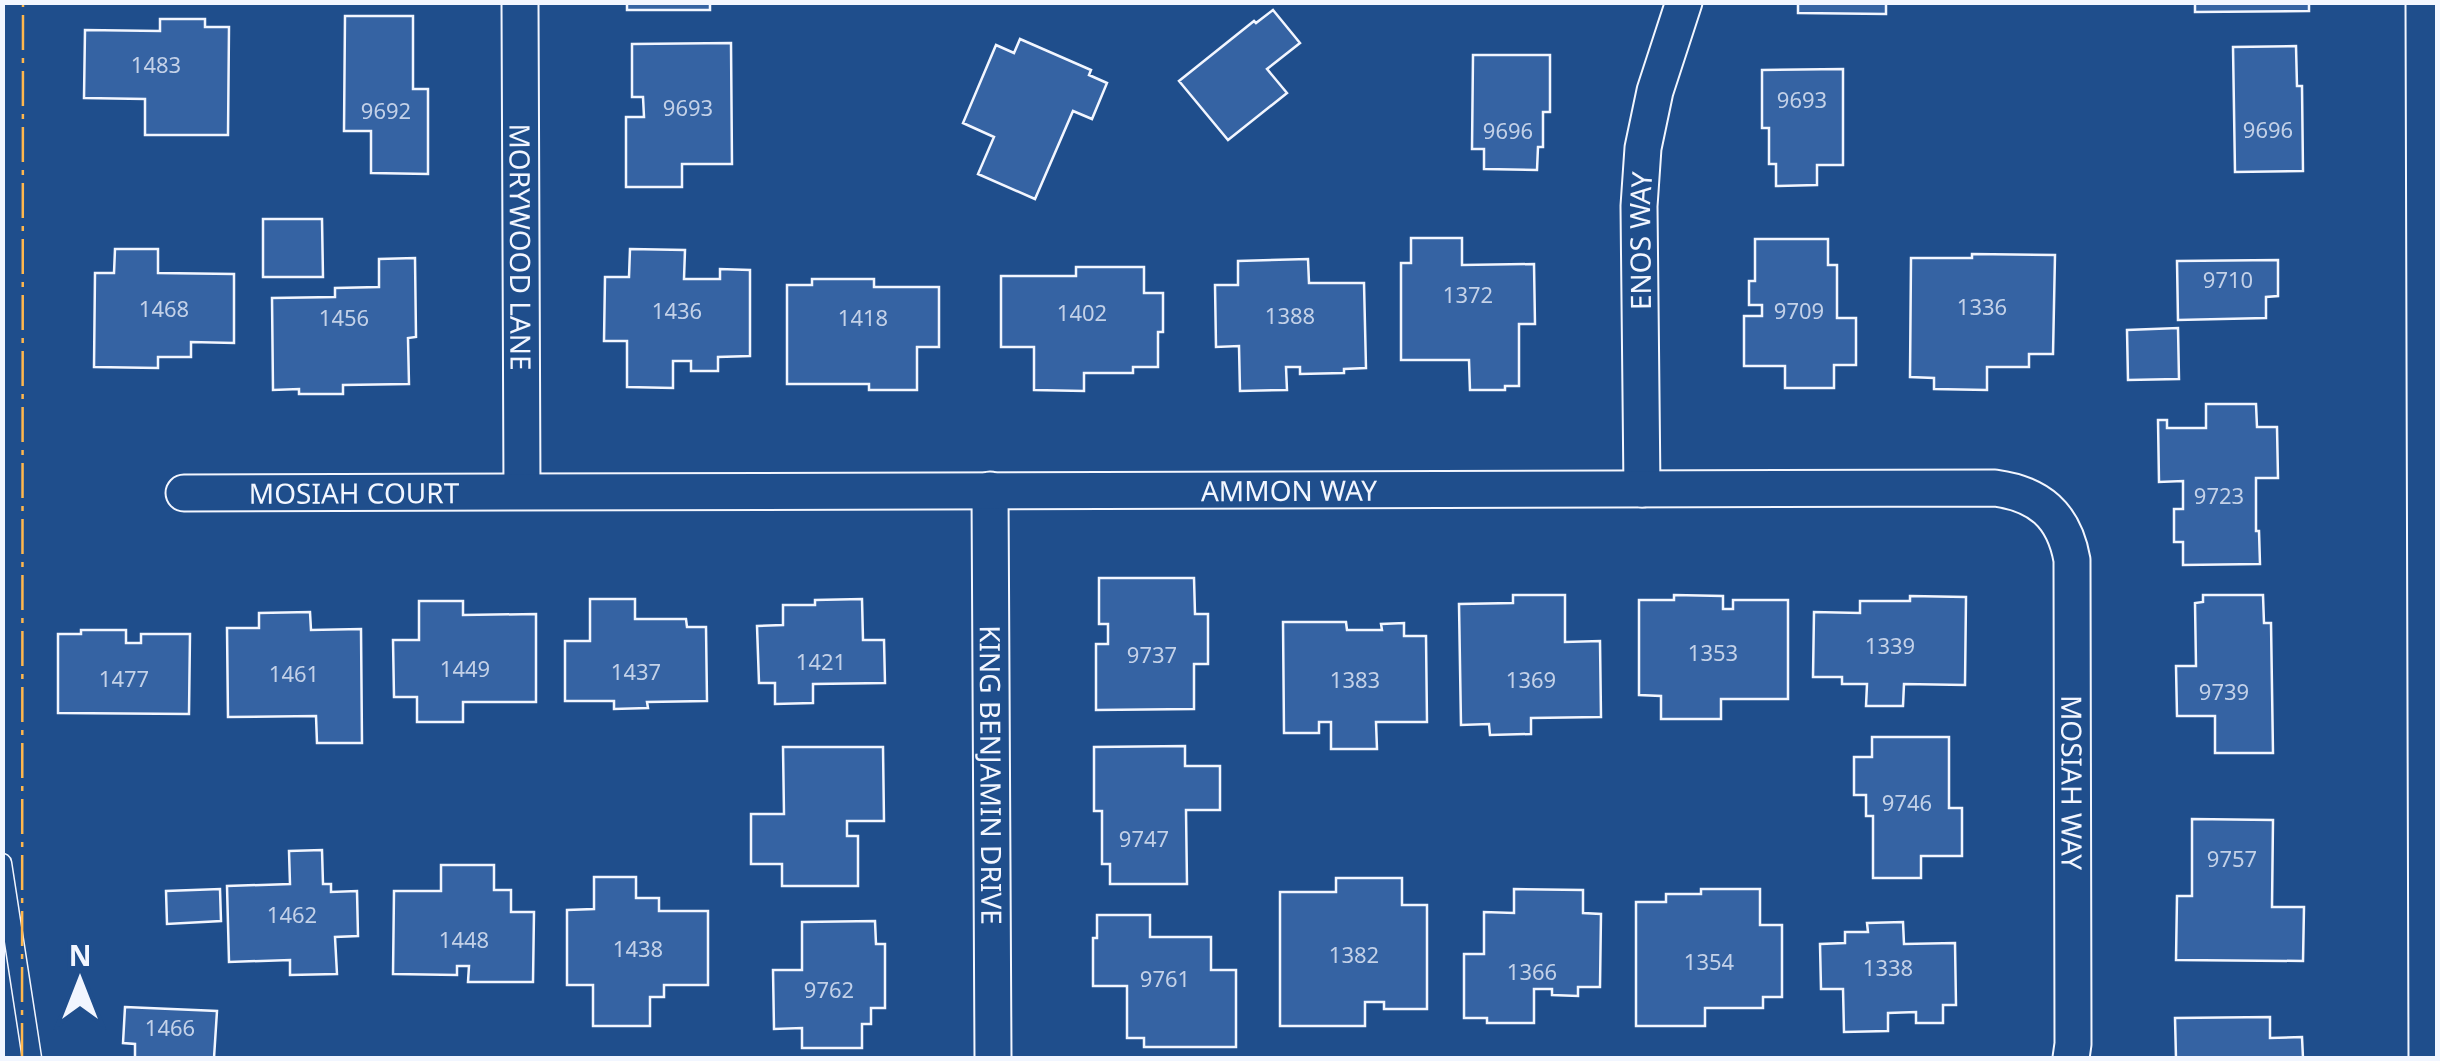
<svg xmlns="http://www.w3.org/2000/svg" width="2440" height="1061" font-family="'Noto Sans',sans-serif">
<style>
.building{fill:#3563a3;stroke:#f2f6ff;stroke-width:2.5}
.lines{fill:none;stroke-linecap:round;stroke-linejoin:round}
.service-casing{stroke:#f2f6ff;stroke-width:21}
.minor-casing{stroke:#f2f6ff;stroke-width:39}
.tertiary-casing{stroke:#f2f6ff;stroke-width:49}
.service{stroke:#1f4e8c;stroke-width:18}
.minor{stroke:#1f4e8c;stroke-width:35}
.tertiary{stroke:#1f4e8c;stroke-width:45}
.power{stroke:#ffb74d;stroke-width:2.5;stroke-dasharray:35 8 5 8;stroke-linecap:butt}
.labels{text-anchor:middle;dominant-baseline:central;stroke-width:8;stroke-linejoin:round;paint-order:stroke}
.number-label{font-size:22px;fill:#c3d1e8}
.street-label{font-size:28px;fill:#f2f6ff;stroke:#1f4e8c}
</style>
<rect width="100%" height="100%" fill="#1f4e8c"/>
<path class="building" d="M627 2H710V10H627Z
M1798 2H1886V14L1798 13Z
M2195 2H2309V11L2195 12Z
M1273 10 1300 43 1267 69 1287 93 1228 140 1179 81 1254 21 1256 23Z
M345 16H413V89H428V174L371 173V131H344Z
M160 19H205V27H229L228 135H145V99L84 98 85 30 160 31Z
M1020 39 1091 70 1089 75 1107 83 1092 119 1073 111 1035 199 978 174 994 137 963 123 996 45 1014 53Z
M731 43 732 164H682V187H626V117H644L643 97H632V44Z
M2296 46 2297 86H2302L2303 171 2235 172 2233 47Z
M1473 55H1550V112H1543V147H1538L1537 170 1484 169V149H1472Z
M1843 69V165H1817V185L1776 186V164H1769V128H1762V70Z
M263 219H322L323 277H263Z
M1411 238H1462V265L1534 264 1535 324H1519V386H1505V390H1470L1469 360H1401V263H1411Z
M1755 239H1828V265H1837V318H1856V365H1834V388H1785V366H1744V316H1762V305H1749V281H1755Z
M115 249H158V273L234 274V343L191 342V357H158V368L94 367 95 273H114Z
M630 249 685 250 684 279H720V269L750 270V356L718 357V371H691V361H673V388L627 387V341H604L605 277H629Z
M1972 254 2055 255 2053 354H2029V367H1987V390L1934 389V378L1910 377 1911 258H1972Z
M415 258 416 337 408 338 409 384 343 385V394H299V389L273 390 272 298 335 297V288L379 287V259Z
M1308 259 1309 283H1364L1366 368 1344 369V373L1300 374V367H1286L1287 390 1240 391 1239 346 1216 347 1215 285H1238V261Z
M2278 260V296L2266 297V318L2178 320 2177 261Z
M1076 267H1144V293H1163V332H1158V367H1133V373H1084V391L1034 390V347H1001V276H1076Z
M812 279H874V287H939V347H917V390H869V384H787V285H812Z
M2178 328 2179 379 2128 380 2127 330Z
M2206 404H2256L2257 427H2277L2278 478H2256V531H2259L2260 564 2183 565V542H2174V509H2183V481L2159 482 2158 420H2167V428H2206Z
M1099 578H1194L1195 614H1208V664H1194V709L1096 710V644H1108V624H1099Z
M1513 595H1565V642L1600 641 1601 717 1531 718V734L1490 735 1489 724 1461 725 1459 604 1513 603Z
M1674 595 1723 596V609H1733V600H1788V699H1721V719H1661V696L1639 695V600H1674Z
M2203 595H2263L2264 623H2271L2273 753H2215V716H2177L2176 666H2196L2195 603 2203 602Z
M1910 596 1966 597 1965 685 1904 684 1903 706H1866L1867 684H1842V677H1813L1814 612 1860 613V601H1910Z
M590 599H635V619H686L687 627H706L707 701 647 702 648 708 614 709V701H565V641H590Z
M862 599 863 640H884L885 683 813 684V703L775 704V683H759L757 626 783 625V605H815V600Z
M419 601H463V615L536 614V702H463V722H417V697H394L393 640H419Z
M310 612 311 630 361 629 362 743H317L316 716 228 717 227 628H259V613Z
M1283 622H1346L1347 630H1382L1381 624 1404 623V636H1426L1427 722H1376L1377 749H1331V722H1319V733H1284Z
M81 630H126V643H141V634H190L189 714 58 713V634H81Z
M1872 737H1949V808H1962V856H1921V878H1873V816H1866V795H1854V757H1872Z
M1185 746V766H1220V810H1186L1187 884H1110V864H1102V811H1094V747Z
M783 747H883L884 821H847V836H858V886H782V864H751V814H784Z
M2192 819 2273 820 2272 907H2304L2303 961 2176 960 2177 896H2192Z
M322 850 323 884H331V892L357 891 358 936 335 937 337 974 290 975V960L229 962 227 886 290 884 289 851Z
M441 865H494V890H511V912H534L533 982H468L469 966H457V975L393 974 394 891H441Z
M594 877H636V898H659V911H708V985H664V997H650V1026H593V985H567V910L594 909Z
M1336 878H1402V905H1427V1009H1384V1002H1365V1026H1280V892H1336Z
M220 889 221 921 167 924 166 891Z
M1514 889 1583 890V913L1601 914 1600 987H1578V996L1552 995V989H1534V1023H1487V1018H1464V954H1484V912L1514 913Z
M1701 889H1760V925H1782V997H1763V1008H1705V1026H1636V902H1666V894H1701Z
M1097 915H1150V937H1211V970H1236V1047H1144V1038H1127V986H1093V938H1097Z
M875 921 876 944H885V1008H871V1024H862V1048H802V1028L774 1029 773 970H802V922Z
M1903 922 1904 944 1955 943 1956 1005H1943V1023H1916V1012L1888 1013V1031L1844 1032 1843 989H1821L1820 944 1845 943V932H1868L1867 923Z
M125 1007 217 1011 214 1058H135V1044L123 1043Z
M2270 1017V1038L2302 1037 2303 1058H2176L2175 1018Z"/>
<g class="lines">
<defs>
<path id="service" d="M2 863 32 1058"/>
<g id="minor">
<path id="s1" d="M520 2 522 491"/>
<path id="s2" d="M1642 489 1639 206 1643 148 1655 91 1684 2"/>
<path id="s3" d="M990 490 993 1058"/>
<path id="s4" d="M184 493 1995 488C2039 494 2064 515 2072 560L2073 1044 2071 1058"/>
</g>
<path id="tertiary" d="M2429 2 2432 1058"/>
</defs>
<use href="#service" class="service-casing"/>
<use href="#minor" class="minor-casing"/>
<use href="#tertiary" class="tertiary-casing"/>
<use href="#service" class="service"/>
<use href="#minor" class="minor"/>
<use href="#tertiary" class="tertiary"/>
<path class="power" d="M22 1058 23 2"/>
</g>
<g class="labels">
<g class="number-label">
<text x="156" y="64">1483</text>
<text x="1802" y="99">9693</text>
<text x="688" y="107">9693</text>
<text x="386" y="110">9692</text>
<text x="2268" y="129">9696</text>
<text x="1508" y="130">9696</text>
<text x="2228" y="279">9710</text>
<text x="1468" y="294">1372</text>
<text x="1982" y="306">1336</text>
<text x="164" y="308">1468</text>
<text x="677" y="310">1436</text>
<text x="1799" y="310">9709</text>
<text x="1082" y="312">1402</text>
<text x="1290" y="315">1388</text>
<text x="344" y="317">1456</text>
<text x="863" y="317">1418</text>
<text x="2219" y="495">9723</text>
<text x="1890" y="645">1339</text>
<text x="1713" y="652">1353</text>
<text x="1152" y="654">9737</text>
<text x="821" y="661">1421</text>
<text x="465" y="668">1449</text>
<text x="636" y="671">1437</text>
<text x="294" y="673">1461</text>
<text x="124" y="678">1477</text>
<text x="1355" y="679">1383</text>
<text x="1531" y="679">1369</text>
<text x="2224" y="691">9739</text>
<text x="1907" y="802">9746</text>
<text x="1144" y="838">9747</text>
<text x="2232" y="858">9757</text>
<text x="292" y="914">1462</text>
<text x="464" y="939">1448</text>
<text x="638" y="948">1438</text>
<text x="1354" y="954">1382</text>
<text x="1709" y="961">1354</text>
<text x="1888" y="967">1338</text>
<text x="1532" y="971">1366</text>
<text x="1165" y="978">9761</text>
<text x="829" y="989">9762</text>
<text x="170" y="1027">1466</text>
</g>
<g class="street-label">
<text stroke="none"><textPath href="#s2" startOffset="248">ENOS WAY</textPath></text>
<text stroke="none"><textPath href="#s1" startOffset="245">MORYWOOD LANE</textPath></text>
<text stroke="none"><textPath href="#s4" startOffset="1105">AMMON WAY</textPath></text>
<text stroke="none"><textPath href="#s4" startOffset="170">MOSIAH COURT</textPath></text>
<text stroke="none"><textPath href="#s3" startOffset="285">KING BENJAMIN DRIVE</textPath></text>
<text stroke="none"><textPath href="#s4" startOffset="2148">MOSIAH WAY</textPath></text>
</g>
</g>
<rect width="2440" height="1061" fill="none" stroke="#f2f6ff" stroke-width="10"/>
<g transform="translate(80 981)" stroke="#1f4e8c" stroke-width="8" paint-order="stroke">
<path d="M0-8L18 38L0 25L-18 38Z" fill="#f2f6ff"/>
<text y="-15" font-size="28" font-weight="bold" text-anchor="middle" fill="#f2f6ff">N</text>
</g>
</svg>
